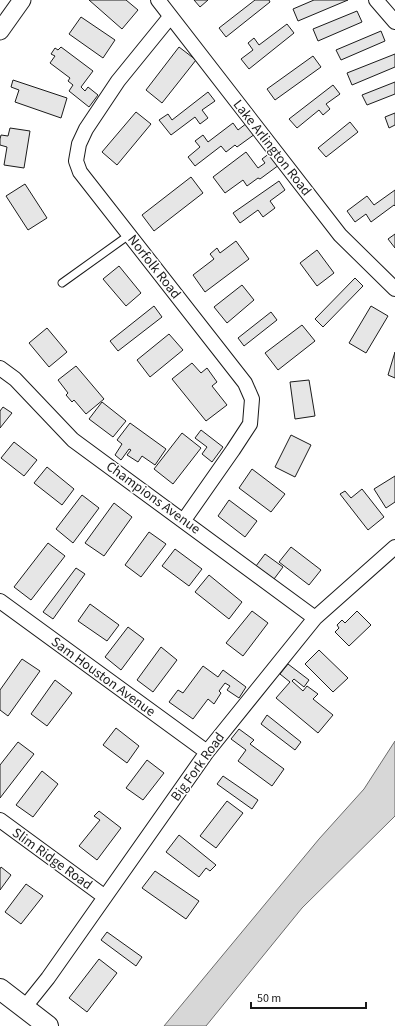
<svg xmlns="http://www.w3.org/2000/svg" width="395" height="1026" font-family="'Source Sans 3',sans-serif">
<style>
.water{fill:#d7d7d7;stroke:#6a6a6a}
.building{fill:#e6e6e6;stroke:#1a1a1a}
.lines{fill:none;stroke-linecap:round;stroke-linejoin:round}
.service-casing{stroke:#1a1a1a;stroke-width:9}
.minor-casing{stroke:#1a1a1a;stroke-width:16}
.tertiary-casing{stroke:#1a1a1a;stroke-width:19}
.secondary-casing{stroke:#1a1a1a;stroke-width:22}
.service{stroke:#fff;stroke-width:7}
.minor{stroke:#fff;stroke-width:14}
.tertiary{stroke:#fff;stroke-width:17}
.secondary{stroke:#fff;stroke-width:20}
.labels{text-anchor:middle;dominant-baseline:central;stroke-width:3;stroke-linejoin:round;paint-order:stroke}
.street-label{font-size:14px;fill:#1a1a1a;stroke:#fff}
</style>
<rect width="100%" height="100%" fill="#fff"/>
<path class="water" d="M395 741V816L302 908 206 1026H164L319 839 364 789Z"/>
<path class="building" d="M89 0H126L138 10 122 29Z
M194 0H208L200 7Z
M255 0H269L270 2 226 37 219 28Z
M314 0H348L298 21 293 9Z
M357 11 362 22 318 41 313 29Z
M81 17 115 40 103 58 69 34Z
M287 24 294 33 249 69 241 59 253 50 248 43 254 38 259 45Z
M381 31 385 41 341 60 336 50Z
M61 47 93 71 81 87 85 91 88 87 98 95 89 107 69 91 73 85 68 81 70 78 50 63 55 56 51 54 55 48 58 50Z
M179 47 196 60 162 103 146 90Z
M395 54V67L352 85 347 73Z
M313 56 321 67 275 100 267 89Z
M13 80 67 98 61 118 15 102 19 90 11 87Z
M395 82V94L367 105 362 95Z
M333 85 340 94 326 104 330 109 323 115 319 110 297 128 289 119Z
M208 92 215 101 202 110 208 118 200 124 195 117 171 135 159 120 168 114 172 120Z
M136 112 151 124 117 165 102 152Z
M395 113V125L389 128 385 117Z
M350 122 358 132 326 157 318 148Z
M233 123 238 130 247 123 255 134 237 147 235 145 226 152 221 146 195 166 188 157 200 147 195 141 203 135 208 142Z
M10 128 30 131 24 168 4 165 7 147 0 145V139L1 135 8 136Z
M246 152 258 168 265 163 262 159 270 153 279 165 260 179 258 178 247 186 243 180 225 193 213 177Z
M191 177 203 193 154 231 142 215Z
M279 181 285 190 270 201 275 208 263 217 258 210 240 223 233 213Z
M25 184 47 218 28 230 6 196Z
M395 190V206L394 205 371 222 366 214 355 222 347 211 367 196 374 205Z
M395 234V248L388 239Z
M236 241 249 259 205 292 193 275 214 259 210 254 217 248 220 253Z
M317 250 334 273 317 286 300 263Z
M119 266 141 293 126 306 103 279Z
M355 278 363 286 323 327 315 319Z
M242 285 254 300 227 323 214 307Z
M154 306 162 317 118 351 110 341Z
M371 306 388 316 366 353 349 343Z
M271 312 277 320 244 346 238 338Z
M302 325 315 341 278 370 265 353Z
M47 328 67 352 49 367 29 343Z
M169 334 183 350 150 377 137 360Z
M395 352V378L388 375Z
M192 363 201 373 207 368 217 382 212 386 227 405 206 421 172 379Z
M76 366 104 399 86 414 74 400 72 402 66 395 68 393 58 380Z
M309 380 315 416 295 419 290 382Z
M102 402 126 421 113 437 89 419Z
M3 407 12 413 0 428V411Z
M130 423 166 449 155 465 142 456 138 462 127 455 131 450 129 449 121 460 115 455 122 444 117 440Z
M201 430 223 447 212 462 202 454 207 447 195 438Z
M182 433 201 448 173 484 154 469Z
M291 435 311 445 295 477 275 467Z
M14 442 37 460 24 476 1 458Z
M47 467 74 489 62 505 34 483Z
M252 469 285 494 271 512 239 488Z
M395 476V502L386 508 374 489Z
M362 489 384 517 368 530 340 494 345 491 351 498Z
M82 495 99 508 73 543 56 529Z
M229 500 257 521 245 537 218 516Z
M114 503 132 517 104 556 85 543Z
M149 532 166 544 141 577 125 565Z
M48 543 65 556 31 600 14 587Z
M291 547 321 570 309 585 279 562Z
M175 549 202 569 189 586 162 566Z
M265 554 283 567 274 579 256 566Z
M76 568 85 574 53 619 43 612Z
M209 575 242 602 229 619 195 592Z
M90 604 119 625 107 641 78 621Z
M252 611 268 623 243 656 226 643Z
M357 611 371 625 349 646 335 632 339 628 337 625 342 620 345 623Z
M128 627 144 639 121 670 105 657Z
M161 647 177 660 153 692 137 680Z
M319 650 348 678 333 692 305 664Z
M22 659 40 671 8 716 0 710V690Z
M288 664 309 680 304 687 294 679 292 681 303 691 307 686 318 694 313 699 333 715 318 733 276 698 290 682 280 674Z
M203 666 218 677 223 670 246 687 239 698 227 690 230 686 225 683 219 691 221 693 214 704 208 699 193 719 169 702 178 690 183 693Z
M55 680 72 693 47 726 31 714Z
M267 715 301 742 295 750 261 724Z
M116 728 139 746 127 763 103 745Z
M239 729 254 740 250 744 284 769 272 786 238 761 246 750 231 739Z
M18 742 34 754 0 798V765Z
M147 760 164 773 143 800 126 788Z
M42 771 58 784 33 817 16 805Z
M223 776 258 800 252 809 217 784Z
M227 801 243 813 216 848 200 836Z
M99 811 121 828 97 860 79 846 100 820 94 816Z
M179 835 216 865 210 871 206 868 199 877 166 852Z
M1 867 11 875 0 890V869Z
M155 871 199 901 186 919 142 888Z
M26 884 43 896 21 924 5 912Z
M107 932 142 957 136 966 101 940Z
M99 959 117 973 87 1012 69 998Z"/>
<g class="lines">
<defs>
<path id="service" d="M62 283 129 235"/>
<path id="minor" d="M158 0 340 235 395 289
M376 0 395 22
M170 17 118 81 86 129 79 144 76 161 80 172 245 383 252 399 250 424 233 450 184 520
M0 368 15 379 73 440 315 618
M0 601 207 752
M0 820 105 897
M24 1008 48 978 207 752 315 618 395 547"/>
<path id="tertiary" d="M0 31 22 0"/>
<path id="secondary" d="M0 989 48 1026"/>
</defs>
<use href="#service" class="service-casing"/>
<use href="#minor" class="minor-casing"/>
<use href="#tertiary" class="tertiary-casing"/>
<use href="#secondary" class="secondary-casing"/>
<use href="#service" class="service"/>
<use href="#minor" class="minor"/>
<use href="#tertiary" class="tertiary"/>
<use href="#secondary" class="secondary"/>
</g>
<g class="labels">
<g class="street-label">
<text transform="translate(272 148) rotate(52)">Lake Arlington Road</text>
<text transform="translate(154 267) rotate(52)">Norfolk Road</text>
<text transform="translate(153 498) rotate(36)">Champions Avenue</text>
<text transform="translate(103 677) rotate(36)">Sam Houston Avenue</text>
<text transform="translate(198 767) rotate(-54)">Big Fork Road</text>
<text transform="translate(52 859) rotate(36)">Slim Ridge Road</text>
</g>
</g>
<path d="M251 1002v6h115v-6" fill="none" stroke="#1a1a1a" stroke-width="2"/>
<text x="257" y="1002" font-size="12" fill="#1a1a1a" stroke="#ffffff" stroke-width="3" paint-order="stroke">50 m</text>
</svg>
